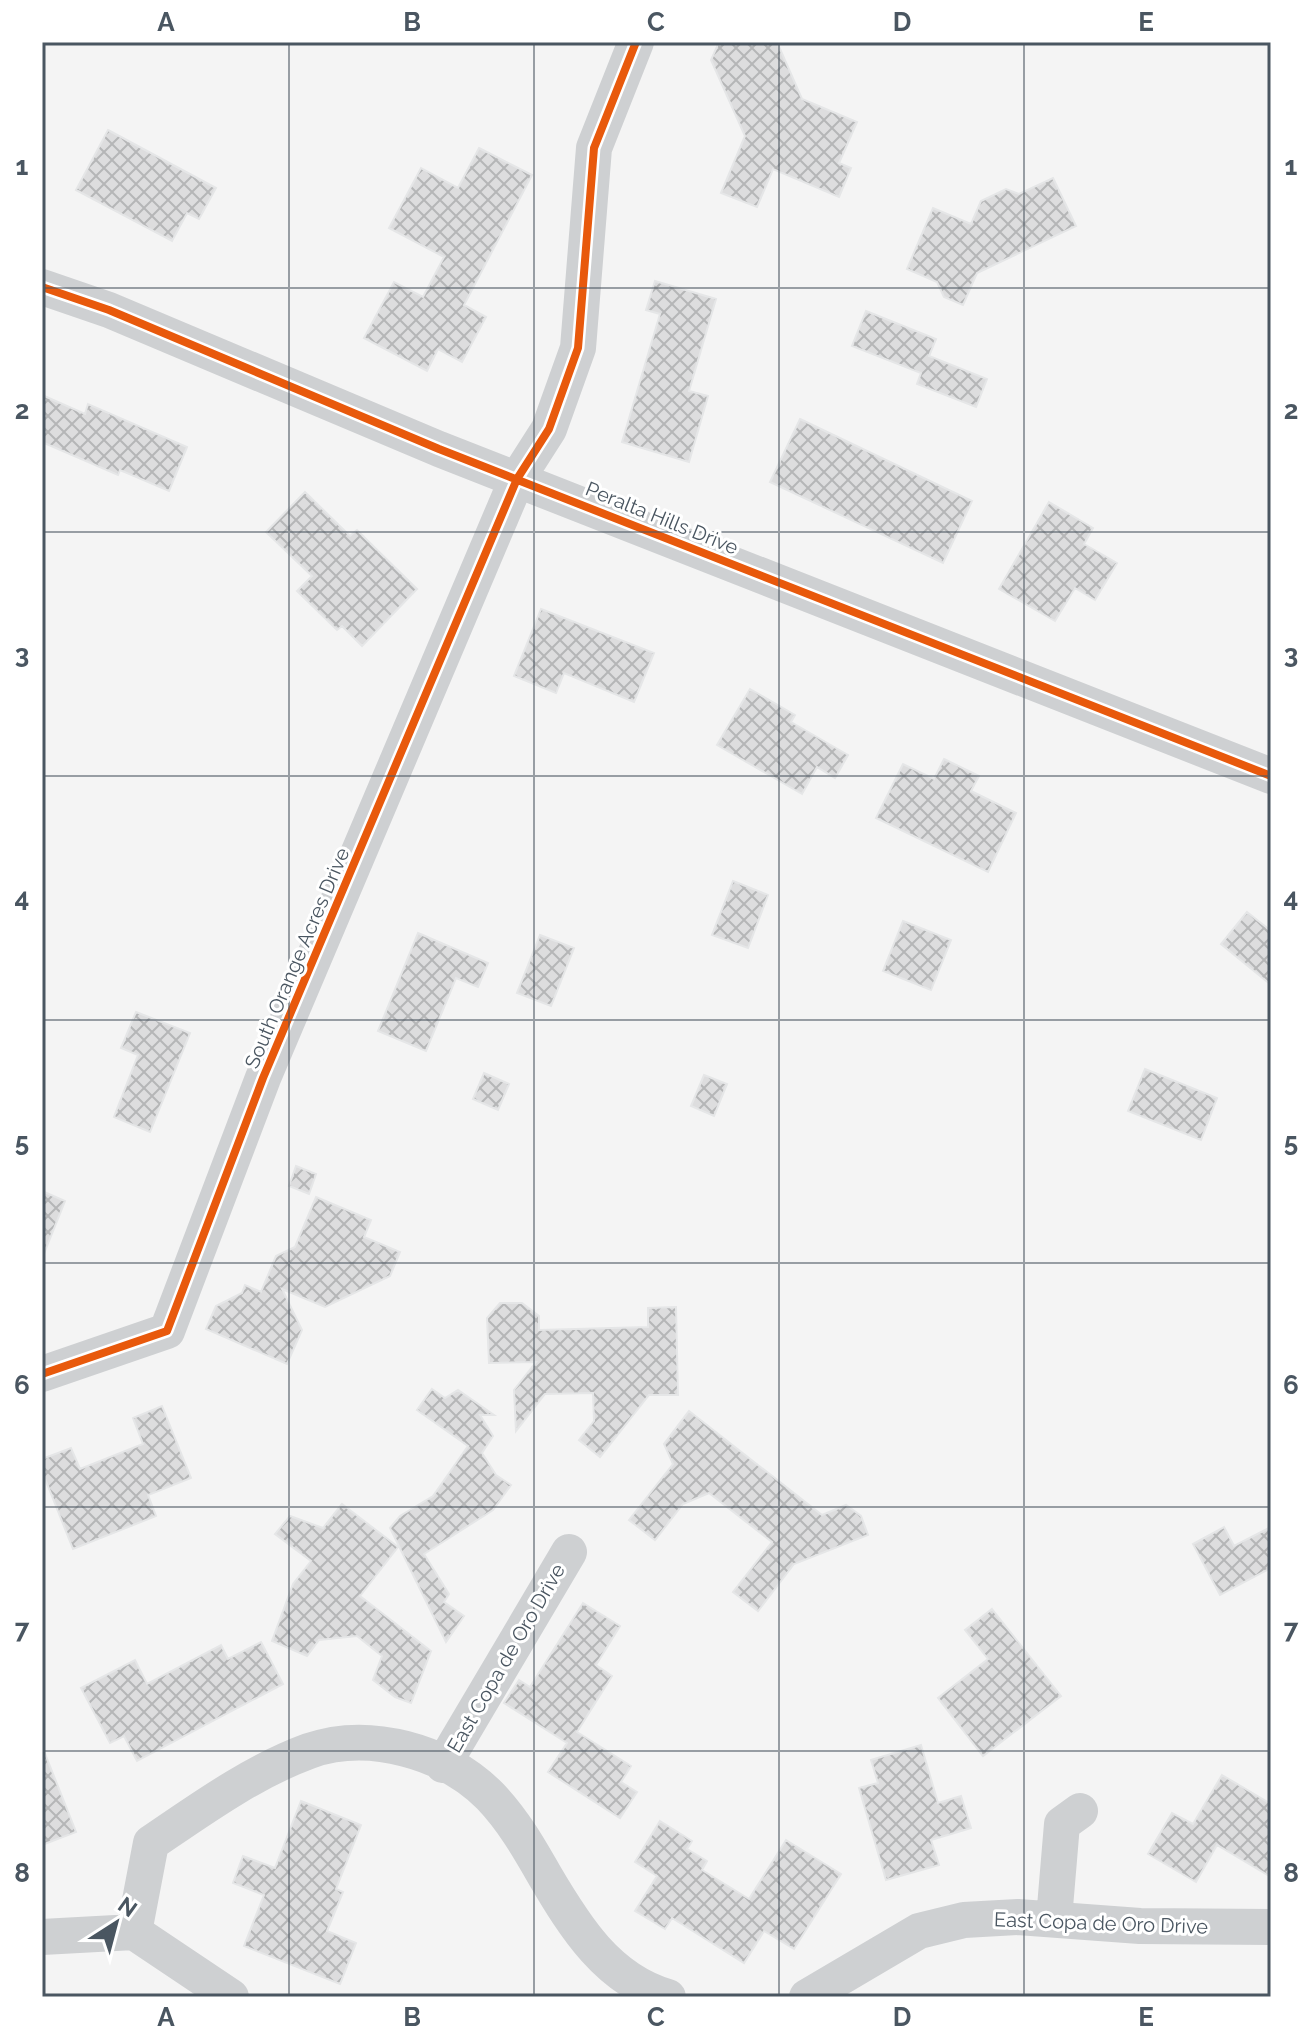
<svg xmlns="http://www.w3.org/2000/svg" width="1313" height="2039" font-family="Raleway,sans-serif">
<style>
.building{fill:url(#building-cross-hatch);stroke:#e5e6e7;stroke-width:2}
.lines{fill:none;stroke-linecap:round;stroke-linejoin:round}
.minor{stroke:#ced0d2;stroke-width:36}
.cycleway-casing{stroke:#fff;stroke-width:13}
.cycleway{stroke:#e8590c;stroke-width:8}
.grid{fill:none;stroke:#4a5661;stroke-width:2;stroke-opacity:0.55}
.labels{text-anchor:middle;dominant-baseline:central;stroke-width:6;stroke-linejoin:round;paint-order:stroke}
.street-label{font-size:20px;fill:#4a5661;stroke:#fff}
.neatline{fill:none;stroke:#4a5661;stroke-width:3}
.grid-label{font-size:26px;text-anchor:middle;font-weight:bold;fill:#4a5661}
</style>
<defs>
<pattern id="building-cross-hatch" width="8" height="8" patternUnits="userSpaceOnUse" patternTransform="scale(2)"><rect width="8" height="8" fill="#ddddde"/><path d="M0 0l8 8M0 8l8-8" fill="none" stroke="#b5b6b7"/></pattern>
</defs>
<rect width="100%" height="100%" fill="#f4f4f4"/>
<path class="building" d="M719 42H777L802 99 857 122 839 163 851 168 839 197 773 169 757 207 721 193 745 136 711 60Z
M108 130 216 188 199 219 187 213 172 241 76 190Z
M479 148 532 175 464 305 486 317 462 362 438 349 427 371 364 338 394 282 423 297 444 257 389 228 421 168 458 188Z
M1053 178 1076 226 977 273 963 305 944 297 937 282 907 269 933 208 971 224 981 201 1006 189 1019 194Z
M655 281 716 299 689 391 708 396 689 462 622 442 660 314 646 310Z
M866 311 936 339 929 356 987 379 976 407 917 384 921 373 852 346Z
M42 395 85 414 88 404 187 447 169 491 120 470 118 475 42 442Z
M800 419 972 501 943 563 770 482Z
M305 492 350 536 357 530 417 589 362 646 342 626 337 630 297 591 312 576 266 532Z
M1049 502 1093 528 1084 544 1117 563 1095 600 1075 588 1055 621 999 589Z
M541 609 654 653 634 702 564 673 556 693 514 676Z
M750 689 795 715 791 722 848 755 835 778 817 767 802 794 717 745Z
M944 759 979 776 971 791 1016 813 988 872 876 818 903 764 934 779Z
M733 881 768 895 748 948 712 935Z
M1247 912 1271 931V985L1221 944Z
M903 921 951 940 931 990 883 971Z
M418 933 488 963 478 987 456 978 426 1051 378 1031Z
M540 935 574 948 551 1006 517 993Z
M136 1012 190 1033 150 1132 114 1117 138 1055 121 1048Z
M1145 1069 1217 1098 1201 1140 1128 1111Z
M484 1073 509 1084 498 1110 473 1099Z
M704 1075 727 1084 714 1116 691 1106Z
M296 1166 316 1174 309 1194 289 1186Z
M42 1191 65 1201 43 1256 42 1255Z
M316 1197 371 1220 364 1237 400 1252 390 1276 325 1307 282 1289 302 1330 287 1364 206 1329 216 1306 242 1293 245 1285 261 1292 276 1256 295 1247Z
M500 1303H522L539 1316V1330L648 1327V1308L676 1307 678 1395H649L600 1457 579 1440 594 1421 593 1393 545 1394 516 1431 514 1390 536 1362 489 1363 487 1318Z
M432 1389 445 1398 458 1390 494 1415H480L493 1436 482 1453 496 1475 511 1485 493 1510 424 1554 449 1594 444 1602 464 1616 446 1642 390 1528 400 1516 433 1496 468 1446 417 1410Z
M162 1406 191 1478 148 1495 156 1516 73 1549 42 1471V1459L71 1448 80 1469 143 1444 133 1418Z
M689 1411 822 1515 846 1505 861 1516 868 1535 794 1564 758 1611 733 1592 772 1542 709 1493 683 1504 655 1540 629 1520 673 1464 664 1444Z
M342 1504 398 1547 360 1596 431 1651 411 1703 395 1697 373 1680 382 1656 357 1636 319 1640 307 1656 272 1641 293 1584 311 1561 275 1534 290 1516 323 1528Z
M1224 1527 1234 1546 1271 1527V1568L1220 1595 1193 1544Z
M583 1603 620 1626 596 1665 612 1676 577 1732 631 1766 621 1782 637 1792 620 1818 548 1772 567 1743 504 1703 519 1680 530 1687Z
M992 1609 1061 1696 983 1756 938 1698 988 1659 965 1630Z
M261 1642 283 1684 137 1761 124 1736 110 1743 81 1688 135 1660 147 1684 221 1645 228 1659Z
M921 1745 938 1803 961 1796 971 1828 931 1840 939 1865 886 1880 859 1788 878 1783 871 1760Z
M42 1746 76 1832 42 1845Z
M1222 1775 1271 1804V1877L1217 1845 1196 1882 1148 1854 1172 1813 1193 1824Z
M301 1801 361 1825 336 1889 343 1892 327 1931 356 1943 340 1984 244 1946 264 1895 233 1883 243 1856 275 1868Z
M660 1821 692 1841 687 1849 707 1861 702 1870 749 1899 786 1840 841 1874 794 1949 764 1931 744 1963 672 1918 665 1929 635 1911 657 1876 635 1862Z"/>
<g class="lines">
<path class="minor" d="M42 287 109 310 439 449 1271 776
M42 1374 167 1331 263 1078 517 479 549 429 578 348 594 148 636 42
M443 1765 569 1552
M1054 1919 1062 1824 1080 1811
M134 1932 151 1843C201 1809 252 1772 309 1751 369 1730 445 1751 490 1796 513 1820 529 1848 545 1876 575 1927 608 1980 668 1997
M42 1937 134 1932 231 1997
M807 1997 919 1931 964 1920 1018 1917 1140 1926 1271 1927"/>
<defs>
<path id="cycleway" d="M42 287 109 310 439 449 1271 776
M42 1374 167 1331 263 1078 517 479 549 429 578 348 594 148 636 42"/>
</defs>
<use href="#cycleway" class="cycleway-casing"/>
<use href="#cycleway" class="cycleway"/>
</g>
<path class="grid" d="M289 42V1997M534 42V1997M779 42V1997M1024 42V1997M42 288H1271M42 532H1271M42 776H1271M42 1020H1271M42 1263H1271M42 1507H1271M42 1751H1271"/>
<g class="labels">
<g class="street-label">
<text transform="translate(662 518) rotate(22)">Peralta Hills Drive</text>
<text transform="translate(297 958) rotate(-67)">South Orange Acres Drive</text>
<text transform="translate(506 1658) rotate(-60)">East Copa de Oro Drive</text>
<text transform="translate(1101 1923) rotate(2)">East Copa de Oro Drive</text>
</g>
</g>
<rect width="1313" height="2039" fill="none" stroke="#ffffff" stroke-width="88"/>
<g transform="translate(116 1923) rotate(36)" stroke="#ffffff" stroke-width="6" paint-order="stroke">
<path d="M0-6L14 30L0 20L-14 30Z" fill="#4a5661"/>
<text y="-12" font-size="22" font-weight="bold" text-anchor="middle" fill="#4a5661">N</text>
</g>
<rect x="44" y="44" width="1225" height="1951" class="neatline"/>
<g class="grid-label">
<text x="166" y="31">A</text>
<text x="412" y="31">B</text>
<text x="656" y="31">C</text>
<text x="902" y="31">D</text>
<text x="1146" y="31">E</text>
<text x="22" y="175">1</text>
<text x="1291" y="175">1</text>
<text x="22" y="419">2</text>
<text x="1291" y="419">2</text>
<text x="22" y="663">3</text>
<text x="1291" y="663">3</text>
<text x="22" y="907">4</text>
<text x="1291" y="907">4</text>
<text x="22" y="1151">5</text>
<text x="1291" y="1151">5</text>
<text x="22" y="1394">6</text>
<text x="1291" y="1394">6</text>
<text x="22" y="1638">7</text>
<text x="1291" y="1638">7</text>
<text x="22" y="1882">8</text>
<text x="1291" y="1882">8</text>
<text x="166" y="2026">A</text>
<text x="412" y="2026">B</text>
<text x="656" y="2026">C</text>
<text x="902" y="2026">D</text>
<text x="1146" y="2026">E</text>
</g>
</svg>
